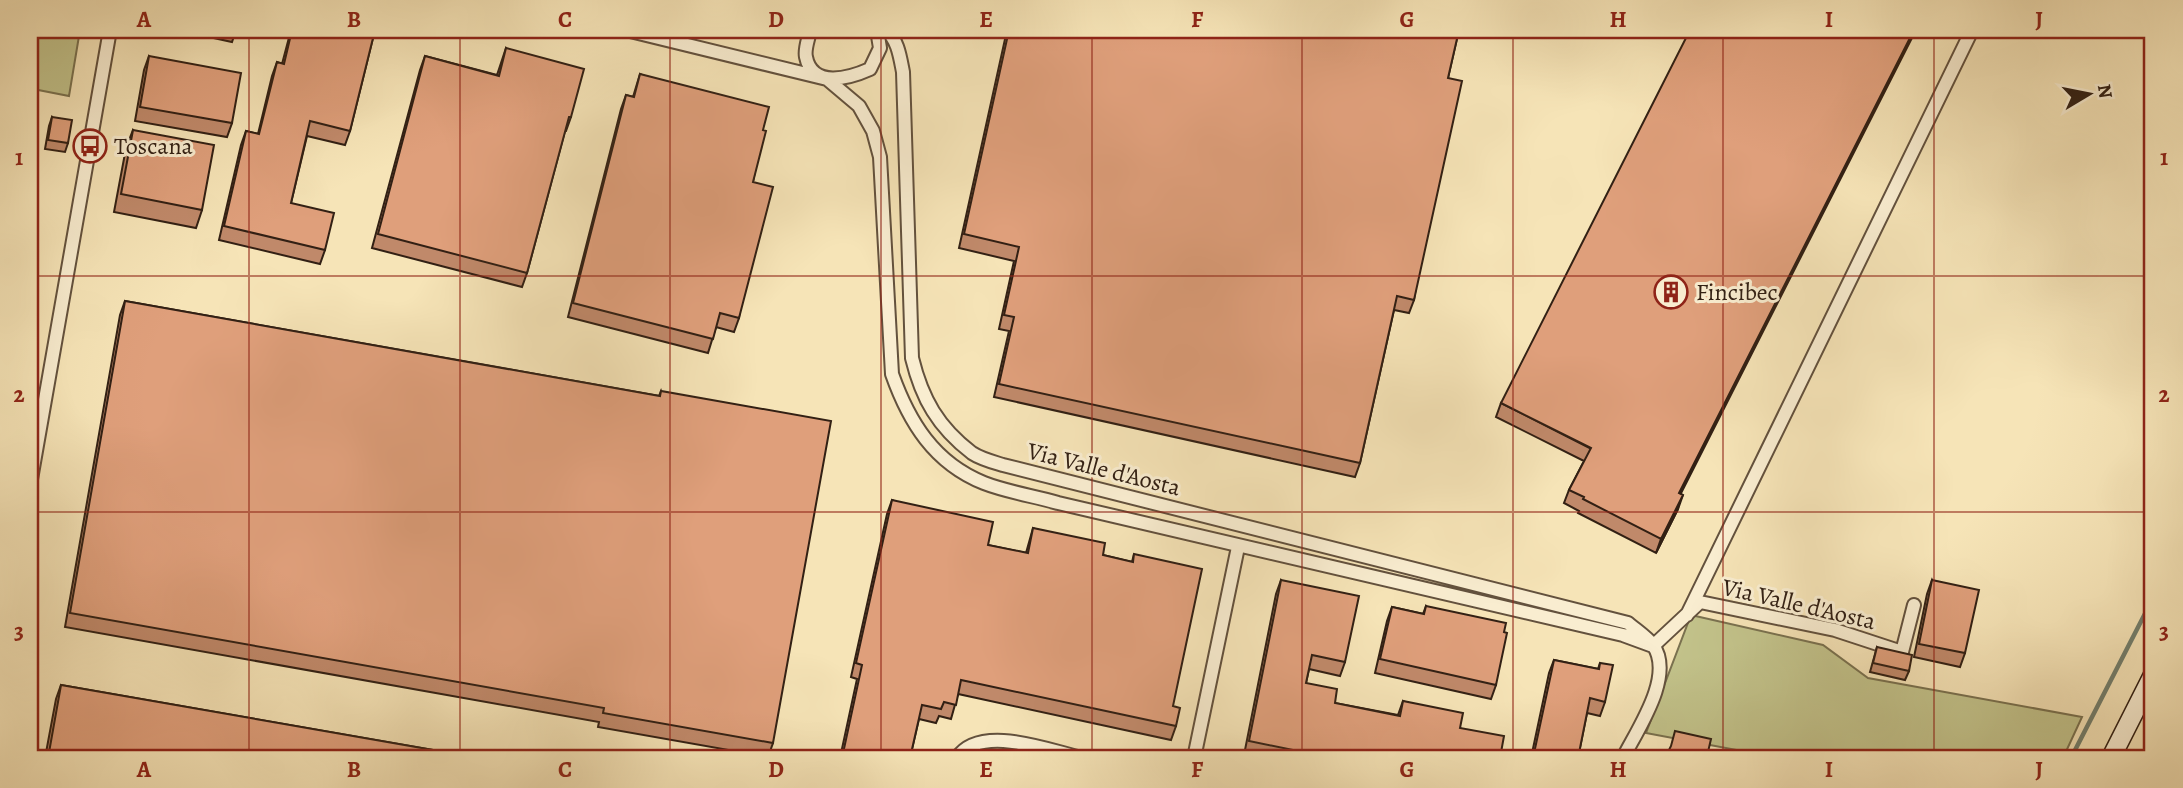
<svg xmlns="http://www.w3.org/2000/svg" width="2183" height="788" font-family="Alegreya,serif">
<style>
.green{fill:#c2c28a;stroke:#7a714f;stroke-width:2}
.lines{fill:none;stroke-linecap:round;stroke-linejoin:round}
.stream{stroke:#737f6d;stroke-width:4.5}
.street-casing{stroke:#63513d;stroke-width:16}
.secondary-casing{stroke:#322014;stroke-width:21}
.street{stroke:#f9edd0;stroke-width:12}
.secondary{stroke:#f9edd0;stroke-width:18}
.wall{fill:#c0896a;stroke:#322014;stroke-width:2}
.shaded-wall{fill:#9c6f56;stroke:#322014;stroke-width:2}
.building{fill:#df9f7b;stroke:#322014;stroke-width:2}
.grid{fill:none;stroke:#8f2418;stroke-width:2;stroke-opacity:0.55}
.labels{text-anchor:middle;dominant-baseline:central;stroke-width:6;stroke-linejoin:round;paint-order:stroke}
.poi-label{font-size:24px;fill:#322014;stroke:#f9edd0;text-anchor:start}
.street-label{font-size:24px;fill:#322014;stroke:#f9edd0}
.neatline{fill:none;stroke:#8f2418;stroke-width:2.5}
.grid-label{font-size:23px;text-anchor:middle;font-weight:bold;fill:#8f2418}
</style>
<rect width="100%" height="100%" fill="#f6e4b7"/>
<filter id="stains"><feTurbulence type="fractalNoise" baseFrequency=".00286" numOctaves="4"/><feColorMatrix values="0 0 0 0 .2 0 0 0 0 .09 0 0 0 0 .02 0 0 0 .5 -.17"/></filter>
<radialGradient id="worn" r=".72"><stop offset=".6" stop-color="#630" stop-opacity="0"/><stop offset="1" stop-color="#630" stop-opacity=".3"/></radialGradient>
<path class="green" d="M30 30H80L69 96 33 89 30 113Z
M1691 615 1823 645 1868 678 2082 717 2063 758H1779L1646 733Z"/>
<g class="lines">
<path class="stream" d="M2071 758 2153 598"/>
<defs>
<path id="street" d="M626 30 827 79 859 106 873 131 880 157 892 374C909 422 934 463 984 483 1007 492 1034 496 1058 503L1623 635 1653 646
M810 30C809 38 804 49 806 57 812 89 850 78 870 69L880 48 877 30
M886 30C898 40 900 57 903 72L912 358C922 399 938 427 972 453 981 459 993 462 1003 465L1628 623C1636 630 1647 637 1653 645 1675 676 1637 730 1623 758
M30 485 110 30
M1687 615 1972 30
M1653 646 1700 602 1835 630 1902 652 1914 605
M957 758C980 723 1050 751 1082 758
M1194 758 1238 547"/>
<path id="secondary" d="M2111 758 2153 675"/>
</defs>
<use href="#street" class="street-casing"/>
<use href="#secondary" class="secondary-casing"/>
<use href="#street" class="street"/>
<use href="#secondary" class="secondary"/>
</g>
<path class="wall" d="M177 30H236L232 42Z
M291 30H375L350 131 345 145 307 136 291 203 325 250 320 264 219 240 241 145 246 131 258 134 272 76 277 62 282 64Z
M1007 30H1459L1448 78 1414 300 1409 313 1394 310 1360 463 1355 477 994 397 1009 331 999 329 1014 261 959 248Z
M506 48 571 117 566 131H565L527 273 522 287 372 248 420 70 425 56 497 75Z
M149 56 232 123 227 137 135 121 144 70Z
M640 74 763 130 753 182 739 318 734 332 716 327 708 353 568 317 621 109 626 95 633 97Z
M52 117 68 143 65 152 45 149 49 126Z
M133 130 202 210 196 228 114 212 126 148Z
M125 301 659 396 661 391 773 743 768 757 598 727 599 722 65 627 120 315Z
M1501 403 1680 494 1678 509 1656 553 1578 513 1579 511 1564 503 1569 490 1584 461 1496 417Z
M892 500 988 545 1026 553 1033 528 1103 555 1132 562 1134 554 1173 706 1176 726 1171 740 958 694 951 719 939 716 936 723 919 719 910 758H840L857 679 851 677 887 514Z
M1281 580 1345 662 1340 676 1309 669 1306 683 1335 703 1398 715 1403 701 1460 728 1500 758H1258L1244 755 1276 594Z
M1932 580 1965 653 1960 667 1914 657 1927 594Z
M1426 606 1496 685 1491 699 1375 673 1387 621 1392 607 1423 614Z
M1877 647 1909 671 1905 680 1870 672Z
M1554 660 1598 669 1600 663 1605 702 1600 716 1587 713 1578 758H1531L1549 673Z
M61 685 479 758H45L56 699Z"/>
<path class="shaded-wall" d="M1914 30H1916L1674 507 1679 493Z
M1683 495 1678 509 1656 553 1661 539Z"/>
<path class="building" d="M292 30H375L350 131 310 121 291 203 334 213 325 250 224 226 246 131 259 134 277 62 284 64Z
M1009 30H1459L1448 78 1462 81 1414 300 1397 296 1360 463 999 384 1014 317 1004 315 1019 247 964 234Z
M1690 30H1914L1679 493 1683 495 1661 539 1583 499 1584 497 1569 490 1591 448 1501 403Z
M506 48 584 69 571 117H569L527 273 378 234 425 56 499 76Z
M149 56 241 73 232 123 140 107Z
M640 74 769 107 763 130 766 131 753 182 773 187 739 318 720 313 713 339 573 303 626 95 634 97Z
M52 117 72 120 68 143 48 140Z
M133 130 214 145 202 210 121 194Z
M125 301 660 396 661 391 831 421 773 743 603 713 604 708 70 613Z
M892 500 993 522 988 545 1028 553 1033 528 1105 543 1103 555 1133 562 1134 554 1202 569 1173 706 1180 708 1176 726 961 680 956 705 944 702 941 709 922 705 910 758H842L862 665 856 663Z
M1281 580 1359 596 1345 662 1312 655 1306 683 1337 689 1335 703 1400 716 1403 701 1463 713 1460 728 1504 736 1500 758H1332L1249 741Z
M1932 580 1979 590 1965 653 1919 644Z
M1426 606 1506 623 1504 632 1507 633 1496 685 1380 659 1392 607 1424 614Z
M1877 647 1912 655 1909 671 1873 663Z
M1554 660 1599 669 1600 663 1613 665 1605 702 1590 698 1578 758H1533Z
M61 685 479 758H48Z
M1675 731 1711 739 1708 752 1734 758H1665L1671 746Z"/>
<path class="grid" d="M249 30V758M460 30V758M670 30V758M881 30V758M1092 30V758M1302 30V758M1513 30V758M1723 30V758M1934 30V758M30 276H2153M30 512H2153"/>
<defs>
<symbol id="bus-ring" viewBox="-11 -11 22 22"><circle r="9.5" fill="#f9edd0" stroke="#8f2418" stroke-width="1.5"/><path d="M-5-6H5V4H4V6H2V4H-2V6H-4V4H-5ZM-3.5-4V0h7V-4ZM-3.5 1.2v1.5H-2V1.2ZM2 1.2v1.5H3.5V1.2Z" fill="#8f2418"/></symbol>
<symbol id="building-ring" viewBox="-11 -11 22 22"><circle r="9.5" fill="#f9edd0" stroke="#8f2418" stroke-width="1.5"/><path d="M-4-6H4V6H1V3H-1V6H-4ZM-2.5-4.3h1.7v1.8h-1.7ZM.8-4.3h1.7v1.8H.8ZM-2.5-1h1.7V.8h-1.7ZM.8-1h1.7V.8H.8Z" fill="#8f2418"/></symbol>
</defs>
<g fill-rule="evenodd">
<use href="#bus-ring" x="71" y="127" width="38" height="38"/>
<use href="#building-ring" x="1652" y="273" width="38" height="38"/>
</g>
<g class="labels">
<g class="poi-label">
<text x="114" y="146">Toscana</text>
<text x="1696" y="292">Fincibec</text>
</g>
<g class="street-label">
<text transform="translate(1104 469) rotate(14)">Via Valle d'Aosta</text>
<text transform="translate(1799 604) rotate(13)">Via Valle d'Aosta</text>
</g>
</g>
<rect width="2183" height="788" fill="none" stroke="#f6e4b7" stroke-width="77"/>
<g transform="translate(2089 94) rotate(80)" stroke="#f9edd0" stroke-width="5" paint-order="stroke">
<path d="M0-5L12 26L0 18L-12 26Z" fill="#322014"/>
<text y="-10" font-size="19" font-weight="bold" text-anchor="middle" fill="#322014">N</text>
</g>
<rect x="38" y="38" width="2106" height="712" class="neatline"/>
<g class="grid-label">
<text x="144" y="27">A</text>
<text x="354" y="27">B</text>
<text x="565" y="27">C</text>
<text x="776" y="27">D</text>
<text x="986" y="27">E</text>
<text x="1197" y="27">F</text>
<text x="1407" y="27">G</text>
<text x="1618" y="27">H</text>
<text x="1829" y="27">I</text>
<text x="2039" y="27">J</text>
<text x="19" y="165">1</text>
<text x="2164" y="165">1</text>
<text x="19" y="402">2</text>
<text x="2164" y="402">2</text>
<text x="19" y="639">3</text>
<text x="2164" y="639">3</text>
<text x="144" y="777">A</text>
<text x="354" y="777">B</text>
<text x="565" y="777">C</text>
<text x="776" y="777">D</text>
<text x="986" y="777">E</text>
<text x="1197" y="777">F</text>
<text x="1407" y="777">G</text>
<text x="1618" y="777">H</text>
<text x="1829" y="777">I</text>
<text x="2039" y="777">J</text>
</g>
<rect width="100%" height="100%" filter="url(#stains)"/>
<rect width="100%" height="100%" fill="url(#worn)"/>
</svg>
